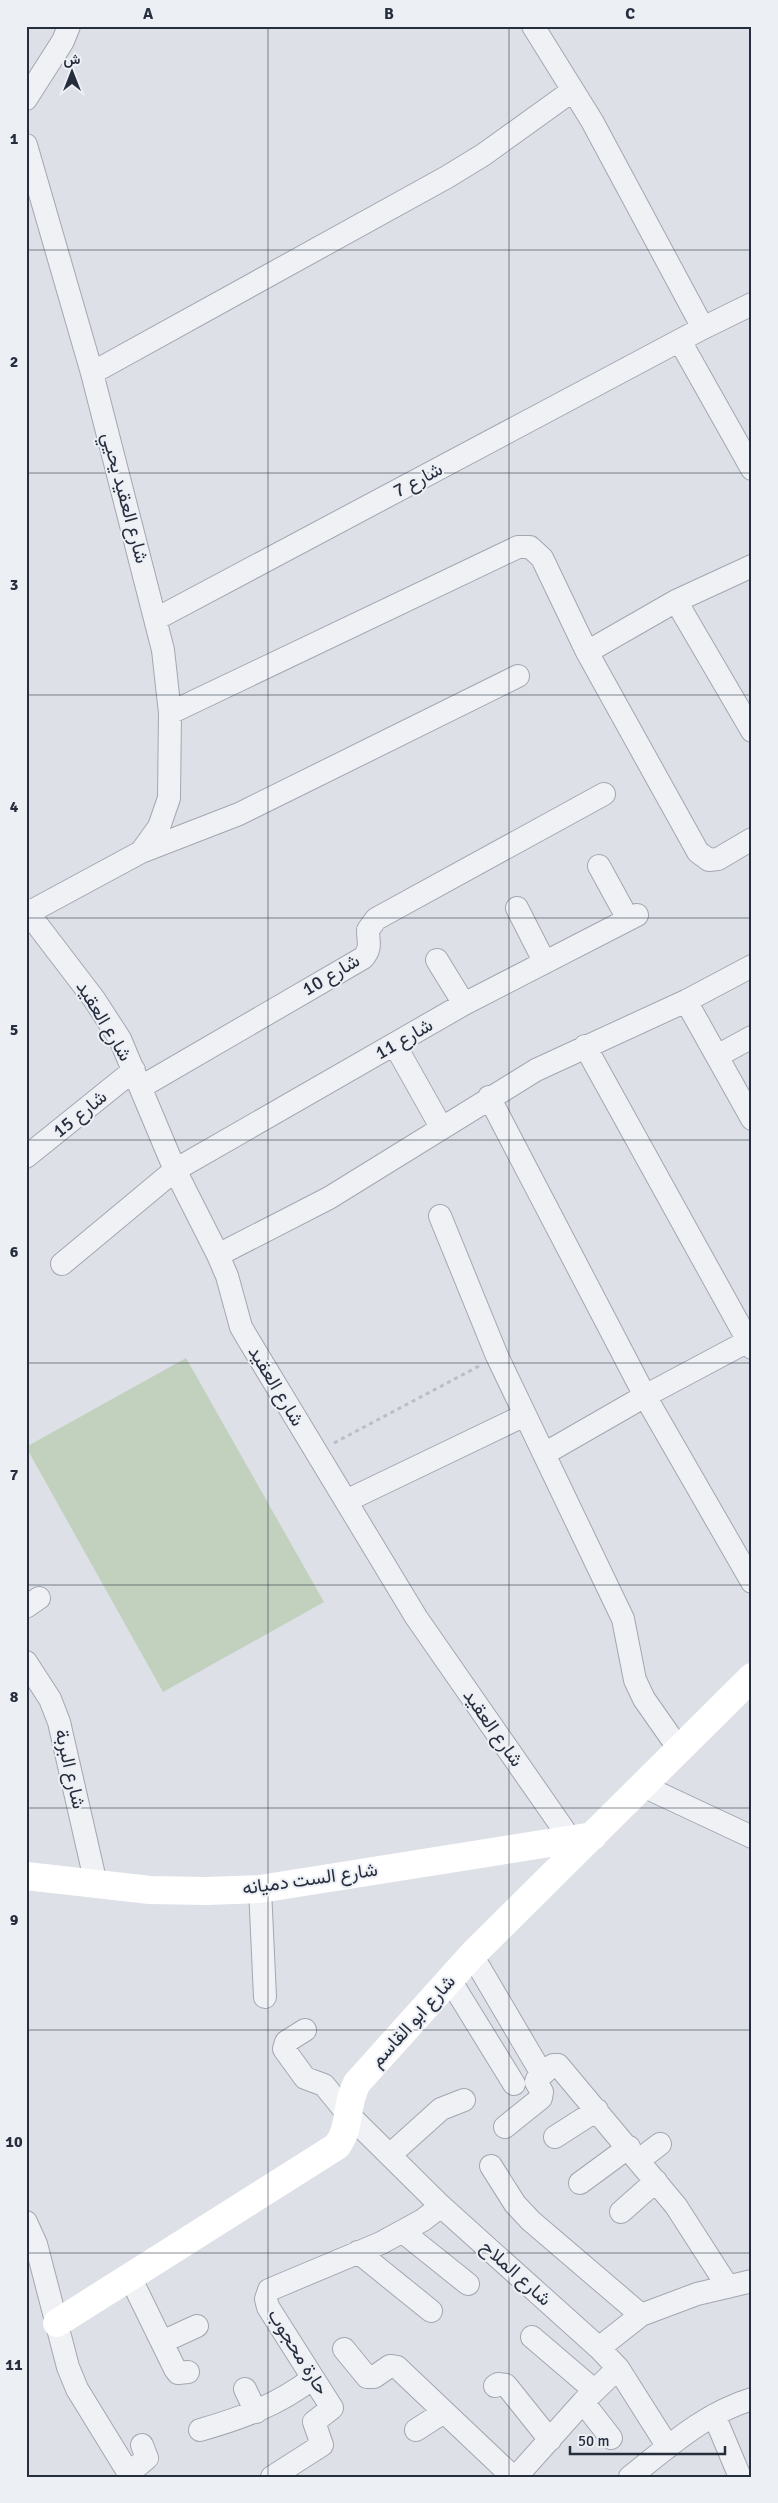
<svg xmlns="http://www.w3.org/2000/svg" width="778" height="2503" font-family="Signika,Vazirmatn,sans-serif">
<style>
.green{fill:#c1d1be}
.lines{fill:none;stroke-linecap:round;stroke-linejoin:round}
.street-casing{stroke:#a2a7b1;stroke-width:24}
.path{stroke:#bbbec5;stroke-width:3;stroke-dasharray:4 4;stroke-linecap:butt}
.street{stroke:#eff1f5;stroke-width:22}
.secondary{stroke:#fff;stroke-width:28}
.grid{fill:none;stroke:#262d3d;stroke-width:1;stroke-opacity:0.55}
.labels{text-anchor:middle;dominant-baseline:central;stroke-width:4;stroke-linejoin:round;paint-order:stroke}
.street-label{font-size:19px;fill:#262d3d;stroke:#eceff4}
.neatline{fill:none;stroke:#262d3d;stroke-width:2}
.grid-label{font-size:16px;text-anchor:middle;font-weight:bold;fill:#262d3d}
</style>
<rect width="100%" height="100%" fill="#dde0e7"/>
<path class="green" d="M186 1358 324 1602 163 1692 26 1447Z"/>
<g class="lines">
<defs>
<path id="street" d="M533 26 592 121 703 328
M26 99 63 41 69 26
M26 145 92 373 163 650 170 713 169 798 159 827 141 852
M680 341 752 469
M92 373 447 177 483 155 572 91
M676 601 752 731
M156 619 703 328 752 304
M587 652 676 601 752 566
M170 713 518 547H530L542 558 587 652 698 852 709 860 718 859 752 839
M599 866 628 919
M517 908 544 961
M26 910 94 999 120 1039 175 1170 218 1255 227 1276 241 1327 248 1339 416 1617 571 1840
M28 913 141 852 239 814 518 676
M437 960 464 1004
M686 1001 752 1119
M395 1045 441 1127
M585 1046 752 1348
M717 1056 752 1037
M141 1087 363 958C372 948 368 942 368 930L376 919 604 794
M489 1097 645 1396 752 1582
M26 1157 134 1070
M440 1216 497 1356 623 1619 635 1680 644 1699 679 1749
M218 1255 329 1198 536 1070 686 1001 752 966
M62 1264 175 1170 464 1004 637 915
M544 1454 645 1396 752 1339
M346 1501 525 1415
M26 1607 39 1598
M26 1662 50 1699 59 1722 96 1884
M643 1786 752 1837
M260 1889 265 1997
M472 1955 542 2074
M450 1980 514 2084
M305 2030 286 2042 284 2049 305 2078 324 2085 346 2112 441 2206 599 2348 618 2368 668 2447
M505 2127 541 2098 542 2092 536 2082 537 2079 553 2065H558L676 2206 728 2287
M555 2137 597 2110
M391 2154 441 2109 464 2100
M639 2160 660 2144
M491 2166 515 2204 531 2221 641 2315
M580 2183 629 2147
M621 2212 656 2181
M26 2222 36 2244 68 2367 77 2389 131 2477
M403 2232 468 2284
M358 2252 431 2311
M130 2277 175 2369 178 2373 188 2372
M532 2337 594 2390
M162 2342 197 2326
M599 2348 641 2315 697 2294 752 2281
M344 2349 367 2377H374L390 2366 397 2367 513 2477
M495 2386 498 2384 506 2385 550 2440
M245 2389 256 2412
M583 2402 611 2438
M714 2415 740 2477
M200 2430C242 2418 278 2405 313 2378
M416 2430 444 2412
M129 2473 147 2458 142 2445
M272 2477 322 2445 314 2422 332 2408 268 2307 266 2299 269 2290 381 2243 423 2220 441 2206
M516 2477 583 2402 618 2368
M630 2477C668 2447 705 2413 752 2399"/>
</defs>
<use href="#street" class="street-casing"/>
<path class="path" d="M334 1443 479 1366"/>
<use href="#street" class="street"/>
<path class="secondary" d="M26 1876 150 1890 205 1891 260 1889 593 1836
M57 2323 337 2146C352 2125 344 2108 357 2083L472 1955 752 1677"/>
</g>
<path class="grid" d="M268 26V2477M509 26V2477M26 250H752M26 473H752M26 695H752M26 918H752M26 1140H752M26 1363H752M26 1585H752M26 1808H752M26 2030H752M26 2253H752"/>
<g class="labels">
<g class="street-label">
<text transform="translate(418 480) rotate(-28)">شارع 7</text>
<text transform="translate(125 498) rotate(75)">شارع العقيد يحيي</text>
<text transform="translate(331 975) rotate(-31)">شارع 10</text>
<text transform="translate(104 1021) rotate(59)">شارع العقيد</text>
<text transform="translate(404 1039) rotate(-30)">شارع 11</text>
<text transform="translate(80 1114) rotate(-39)">شارع 15</text>
<text transform="translate(276 1386) rotate(59)">شارع العقيد</text>
<text transform="translate(493 1728) rotate(55)">شارع العقيد</text>
<text transform="translate(70 1769) rotate(77)">شارع البربة</text>
<text transform="translate(310 1879) rotate(-8)">شارع الست دميانه</text>
<text transform="translate(413 2021) rotate(-48)">شارع ابو القاسم</text>
<text transform="translate(516 2273) rotate(42)">شارع الملاح</text>
<text transform="translate(298 2352) rotate(58)">حارة محجوب</text>
</g>
</g>
<rect width="778" height="2503" fill="none" stroke="#eceff4" stroke-width="55"/>
<g transform="translate(72 72)" stroke="#eceff4" stroke-width="4" paint-order="stroke">
<path d="M0-4L9 19L0 12L-9 19Z" fill="#262d3d"/>
<text y="-8" font-size="14" font-weight="bold" text-anchor="middle" fill="#262d3d">ش</text>
</g>
<path d="M570 2446v8h155v-8" fill="none" stroke="#262d3d" stroke-width="2.5"/>
<text x="578" y="2446" font-size="15" fill="#262d3d" stroke="#eceff4" stroke-width="4" paint-order="stroke">50 m</text>
<rect x="28" y="28" width="722" height="2448" class="neatline"/>
<g class="grid-label">
<text x="148" y="19">A</text>
<text x="389" y="19">B</text>
<text x="630" y="19">C</text>
<text x="14" y="144">1</text>
<text x="14" y="367">2</text>
<text x="14" y="590">3</text>
<text x="14" y="812">4</text>
<text x="14" y="1035">5</text>
<text x="14" y="1257">6</text>
<text x="14" y="1480">7</text>
<text x="14" y="1702">8</text>
<text x="14" y="1925">9</text>
<text x="14" y="2147">10</text>
<text x="14" y="2370">11</text>
</g>
</svg>
